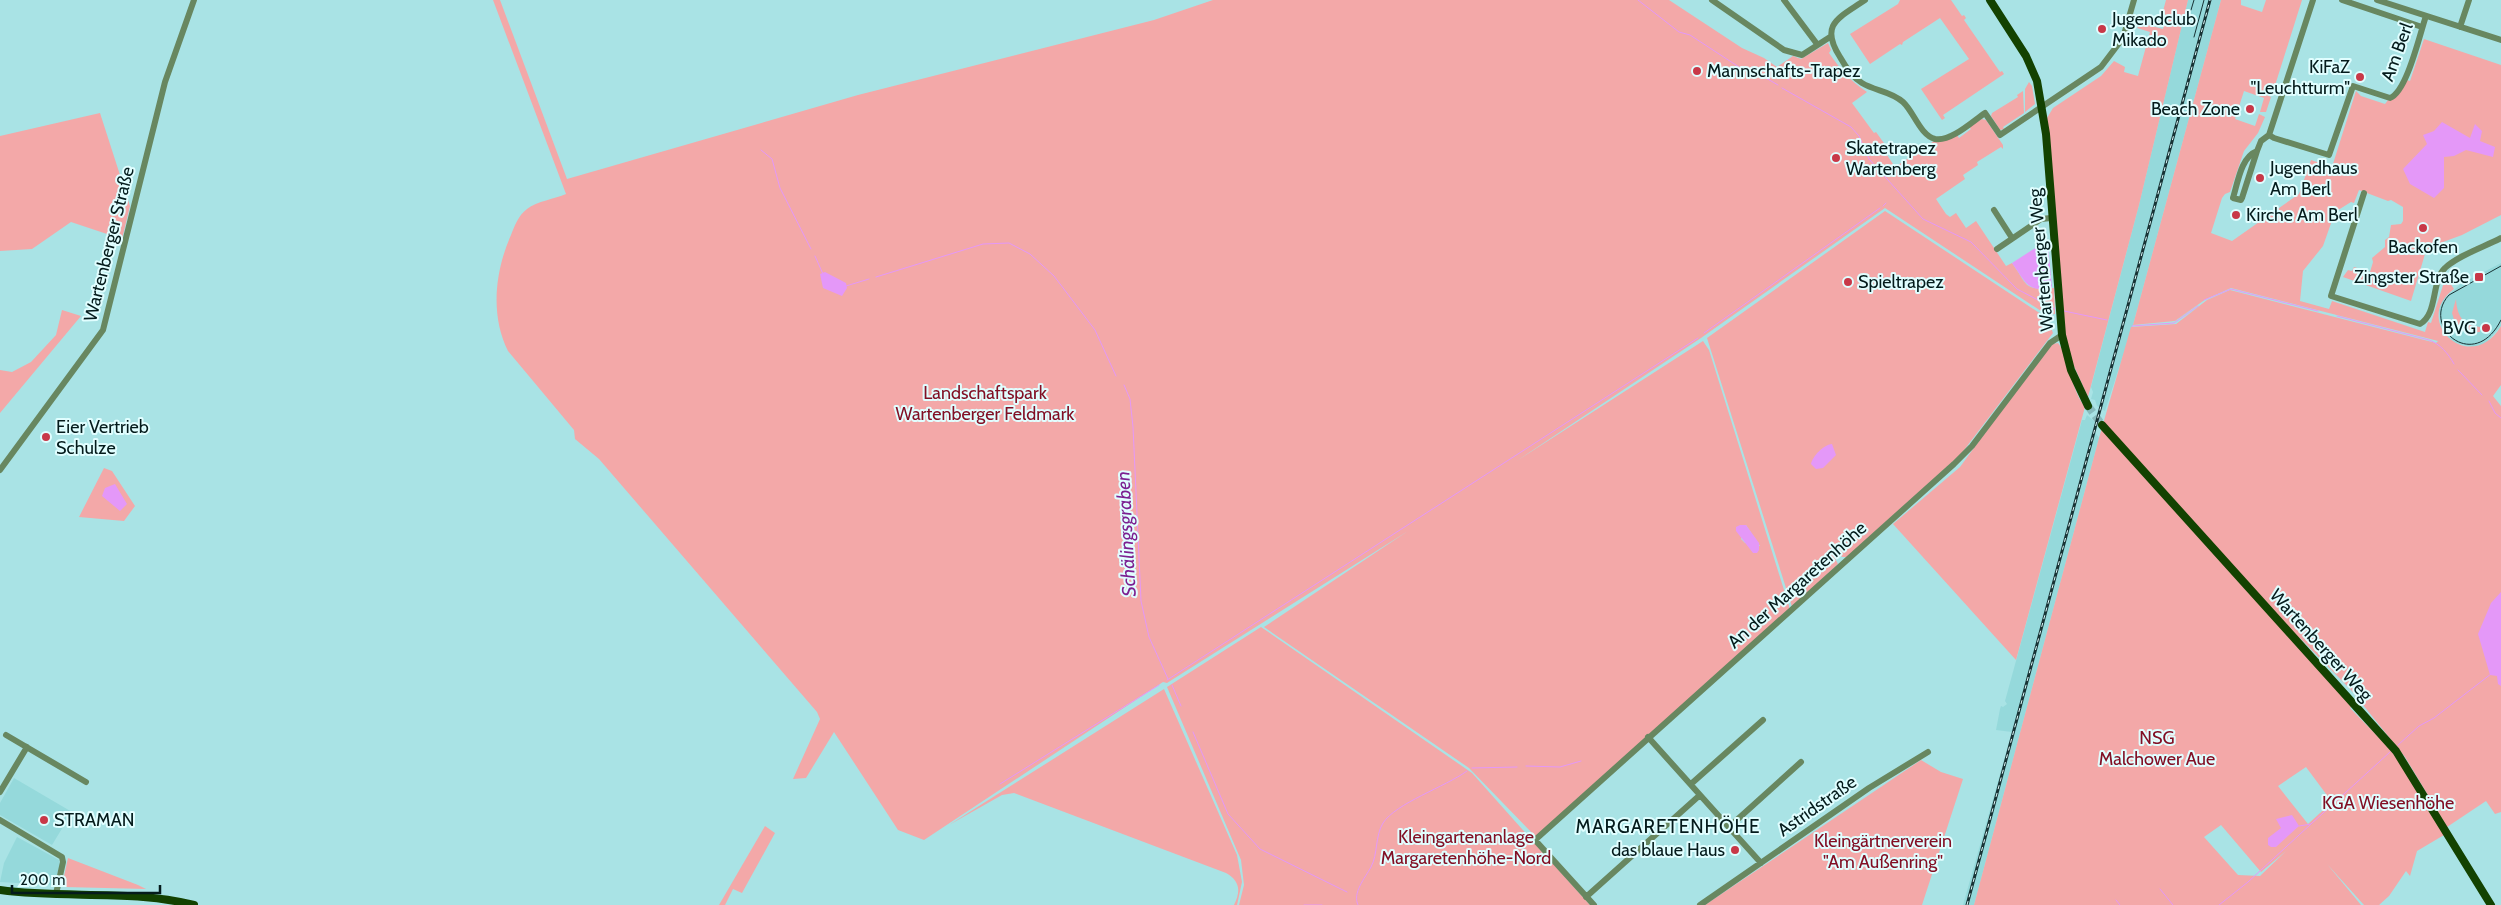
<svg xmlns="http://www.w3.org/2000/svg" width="2501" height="905" font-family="Cabin,sans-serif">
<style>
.built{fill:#95d9db}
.green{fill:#f3a8a8;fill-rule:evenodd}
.water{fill:#e498f8}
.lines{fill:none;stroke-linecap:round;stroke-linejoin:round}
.stream{stroke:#e498f8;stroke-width:1}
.major-tunnel{stroke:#88bbbd;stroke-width:8;stroke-dasharray:8 4;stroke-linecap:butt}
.minor{stroke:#688760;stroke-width:6}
.major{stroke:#134201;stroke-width:8}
.tram{stroke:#183335;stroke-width:1}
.rail-casing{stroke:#183335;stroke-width:3}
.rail{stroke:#e1feff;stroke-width:1;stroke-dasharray:4;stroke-linecap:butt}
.poi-dot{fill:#c83848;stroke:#e1feff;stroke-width:2}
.labels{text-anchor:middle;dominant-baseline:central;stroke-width:4;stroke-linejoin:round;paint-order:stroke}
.poi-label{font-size:18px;fill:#041b1c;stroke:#e1feff;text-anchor:start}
.street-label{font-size:18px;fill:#041b1c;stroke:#e1feff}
.park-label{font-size:18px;fill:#820f24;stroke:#e1feff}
.water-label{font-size:19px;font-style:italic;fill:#7c2091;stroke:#e1feff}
.neighbourhood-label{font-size:19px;letter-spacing:1px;fill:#041b1c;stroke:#e1feff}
</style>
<rect width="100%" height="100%" fill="#a9e3e5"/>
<path class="built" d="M2188 0H2221L2133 325 2105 411 2097 406 2095 400 2091 399 2093 392 2091 387 2139 205Z
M2501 263V326L2485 344 2472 347 2456 343 2447 337 2440 323 2439 310 2442 300 2461 284Z
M2087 415 2095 422 2093 429 2099 438 1974 905H1963L2012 732 1996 730 2000 709 2001 706 2003 707 2007 704 2005 701 2082 420H2085Z
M14 778 72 812 52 845 0 815V803Z
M17 837 59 860 60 866 53 885 0 882 4 863Z"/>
<path class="green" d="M493 0H500L567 179 858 95 1154 20 1213 0H1669L1742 48 1764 58 1777 67 1793 56 1801 59 1828 43 1831 50 1829 53C1840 69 1850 81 1867 92L1852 103 1874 133 1876 132 1886 146 1885 152 1895 167 1934 141 1957 135 1959 138 1971 129 1969 127 1982 119 1986 120 2003 145V149L2001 147 1977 162 1978 165 1963 175 1965 179 1936 199 1946 214 1950 217 1956 213 1966 228 1976 221 2006 266 2012 263C2029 287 2023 290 2054 288L2055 314 2047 315 1885 208 1701 338 1515 462 1703 341 1709 350 1789 606V609L1536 837 1469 768 1264 627 1408 531 1167 683 1163 682 924 840 898 830 834 732 806 778 793 779 820 719 817 712 599 459 575 439 574 430 508 351C490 315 495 271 511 235 515 225 518 216 527 209 537 201 555 199 566 194ZM1746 525 1760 546 1745 543 1741 539Z
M1900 0H1951L1962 16 1964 15 1966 18 1964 20 2000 72 2002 71 2004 74 1943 115 1945 118 1942 120 1921 89 1969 59 1940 18 1903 42 1902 45 1900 44 1870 64 1850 34 1898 4Z
M2166 0H2188L2139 205 2088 397 2073 364 2063 329 2047 118 2053 108 2101 76 2114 61 2125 67 2124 72 2138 76 2150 32 2137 28 2141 23 2163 29 2166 16 2163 11Z
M2221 0H2241V5L2262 12 2266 0H2302L2272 95 2259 91 2271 97 2266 112H2260L2264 98 2244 91 2235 119 2255 126 2259 114 2265 117 2258 133 2244 151 2230 192 2225 194 2222 198 2211 233 2232 241 2299 194 2311 160 2332 167 2356 91 2361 96 2385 104 2388 100 2395 98 2407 80 2410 81 2424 39 2501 65V215L2462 235 2432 246 2425 254 2411 301 2343 277 2348 270 2352 271 2354 267 2370 272 2373 262 2372 258 2385 247V240L2389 237 2391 225 2401 224 2403 221V207L2391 200 2388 201 2359 190 2354 203 2351 202 2335 212 2323 246 2303 271 2300 301 2329 309 2332 301 2425 332 2428 322 2431 323 2445 279 2442 278 2445 276 2452 277 2454 280 2450 283 2454 289C2410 321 2471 377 2501 326V385L2493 396 2501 406V812L2495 814 2486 801 2447 827 2405 757 2351 690 2300 638 2295 642 2352 706 2350 708 2393 752 2444 835 2417 851 2410 876 2406 871 2389 896 2379 905H2364L2327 864 2361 905H1974L2099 438 2131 327 2176 324 2207 300 2230 290 2436 343 2438 341 2231 288 2206 299 2175 321 2133 325ZM2306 767 2332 802 2308 824 2278 786ZM2221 825 2261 872 2286 851 2260 876 2238 875 2204 837Z
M2029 82 2032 86 2035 104 2025 112V89Z
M2023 91 2024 113 2003 127 2004 129 2000 130 1991 116 1992 113 2018 97 2017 95Z
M100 113 130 206 122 239 71 222 32 249 0 251V136Z
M1885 211 2047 318 2053 333 1961 454 1847 557H1842L1836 548 1831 551 1838 564 1792 607 1707 338Z
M2456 299C2457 315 2462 325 2480 327V332L2467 333 2456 326 2452 313Z
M62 310 81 316 0 413V370L12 372 31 362 56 335Z
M2058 343C2071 360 2070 388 2085 407L2016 660 1893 524 1960 467 2042 355 2053 344Z
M104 468 112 471 135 506 124 521 79 517Z
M1261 627 1472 773 1590 905H1239L1244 885 1241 860 1167 687Z
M1164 689 1237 855 1242 882 1237 905H1234C1241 891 1240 881 1226 873L1014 793 1002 795 949 825Z
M1921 760 1941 772 1963 779 1922 905H1705Z
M765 826 775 833 742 893 733 889 725 905H719Z
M68 858 138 885 146 889 64 887 63 881Z"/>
<path class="water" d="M2442 122 2470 138 2475 124 2482 131 2480 141 2495 147 2493 157 2466 150 2454 156 2444 157V188L2434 198 2410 184 2403 169 2427 144 2423 135 2434 131Z
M2040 245H2048L2052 288C2027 293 2025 281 2012 263Z
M825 272 846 283 847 288 842 296 823 288 820 274Z
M1832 444 1836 455 1823 468 1816 469 1811 464C1813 456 1823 445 1832 444Z
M115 484 127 504 120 511 102 496 105 488Z
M1740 525H1746L1759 543V550L1757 553H1753L1736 531V527Z
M2501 592V686L2498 684 2497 676 2490 675 2478 634 2491 603Z
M2292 815 2299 826 2276 847H2271L2268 845V838L2281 828 2276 819Z"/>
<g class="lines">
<path class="stream" d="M1638 0 1679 32 1690 35 1742 69 1759 74 1778 85
M1782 88 1851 127 1859 136 1869 159 1923 219 1971 242 2017 289 2055 309
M761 150 772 159 780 188 811 249
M1883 206 1886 203
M815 256 823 274
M876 277 983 244 1009 243 1030 254 1054 276 1095 330 1116 376
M846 286 869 279
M2204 300 2231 289 2318 311
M2064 311 2107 320
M2337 316 2429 340C2440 344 2448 353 2454 364
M2132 326 2174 323 2198 306
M1704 333 1880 208
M2458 370 2482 395
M1124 385 1130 399 1133 427 1141 601 1149 637 1168 679
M2489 401 2495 413 2501 418
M1167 680 1698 338
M1172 685 1181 706
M1193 732 1228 814 1260 849 1347 892
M2398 745 2419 726 2434 718 2491 674
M1526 766 1560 767 1581 761
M1472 768 1517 767
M1000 784 1159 685
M2299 826 2311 824 2390 752
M2160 889 2173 905
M2116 900 2120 905
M1304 905H1322
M1358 905C1352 893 1365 878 1371 867 1378 854 1375 836 1383 823 1396 803 1445 787 1467 771
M2219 905 2248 882 2311 824"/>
<path class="major-tunnel" d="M2088 406 2102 425"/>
<path class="minor" d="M1712 0 1784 50 1802 55 1830 37
M1784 0 1817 44
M1865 0C1839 18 1819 24 1840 57 1845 66 1852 77 1862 83 1875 91 1891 91 1903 102 1914 112 1920 135 1935 139 1951 142 1973 121 1985 113L2000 135 2101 67 2123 38 2134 0
M2342 0 2422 27
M2377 0 2501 40
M2460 27 2469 0
M2269 135 2274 138 2329 155 2353 86 2390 98C2407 92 2420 33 2426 16
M2257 151C2241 157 2238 182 2233 198L2241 200 2242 198 2257 151 2261 141 2269 135 2313 0
M2364 193 2331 296 2420 324C2438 314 2431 281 2445 268 2457 256 2486 246 2501 238
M1994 210 2012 238
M1997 249 2041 219 2051 218
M0 470 103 330 165 82 194 0
M6 735 86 782
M1648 737 1761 863
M1691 784 1763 720
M0 792 27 747
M0 820 62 857 63 862 56 894
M1729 827 1801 762
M1586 897 1700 795
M1594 905 1535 840 1954 464 1972 446 2050 343 2062 335
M1700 905 1869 788 1928 752"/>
<path class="major" d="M1990 0 2026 56 2037 81 2046 134 2062 335 2071 370 2088 406
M2102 425 2396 751 2491 905
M0 890C65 899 129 889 194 905"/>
<path class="tram" d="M2191 10 2194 0
M2194 37 2204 0
M2501 266 2449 295C2420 326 2474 374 2501 320"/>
<defs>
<path id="rail" d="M1967 905 2210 0"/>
</defs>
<use href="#rail" class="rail-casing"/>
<use href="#rail" class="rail"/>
</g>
<g class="poi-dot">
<circle cx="2102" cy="29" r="5"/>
<circle cx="1697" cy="71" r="5"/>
<circle cx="2360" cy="77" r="5"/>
<circle cx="2250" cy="109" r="5"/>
<circle cx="1836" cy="158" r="5"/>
<circle cx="2260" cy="178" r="5"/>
<circle cx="2236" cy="215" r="5"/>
<circle cx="2423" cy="228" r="5"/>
<rect x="2474" y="272" width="10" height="10" rx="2.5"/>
<circle cx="1848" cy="282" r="5"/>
<circle cx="2486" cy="328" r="5"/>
<circle cx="46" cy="437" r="5"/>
<circle cx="44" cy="820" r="5"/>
<circle cx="1735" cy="850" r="5"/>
</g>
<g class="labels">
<g class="poi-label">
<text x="2112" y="19">Jugendclub<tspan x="2112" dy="21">Mikado</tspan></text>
<text x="2350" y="67" text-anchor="end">KiFaZ<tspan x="2350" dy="21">"Leuchtturm"</tspan></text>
<text x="1707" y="71">Mannschafts-Trapez</text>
<text x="2240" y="109" text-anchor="end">Beach Zone</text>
<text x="1846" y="148">Skatetrapez<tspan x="1846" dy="21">Wartenberg</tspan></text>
<text x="2270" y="168">Jugendhaus<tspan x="2270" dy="21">Am Berl</tspan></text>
<text x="2246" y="215">Kirche Am Berl</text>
<text x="2423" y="247" text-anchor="middle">Backofen</text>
<text x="2469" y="277" text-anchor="end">Zingster Straße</text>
<text x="1858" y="282">Spieltrapez</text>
<text x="2476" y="328" text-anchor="end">BVG</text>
<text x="56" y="427">Eier Vertrieb<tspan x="56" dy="21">Schulze</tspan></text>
<text x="54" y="820">STRAMAN</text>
<text x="1725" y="850" text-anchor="end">das blaue Haus</text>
</g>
<g class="street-label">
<text transform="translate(2397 52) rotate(-70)">Am Berl</text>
<text transform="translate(109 244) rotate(-76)">Wartenberger Straße</text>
<text transform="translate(2041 260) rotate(-95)">Wartenberger Weg</text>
<text transform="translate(1797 585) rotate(-42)">An der Margaretenhöhe</text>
<text transform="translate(2321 645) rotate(48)">Wartenberger Weg</text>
<text transform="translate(1817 806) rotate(-35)">Astridstraße</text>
</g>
<g class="park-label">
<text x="985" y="393">Landschaftspark<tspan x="985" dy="21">Wartenberger Feldmark</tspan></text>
<text x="2157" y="738">NSG<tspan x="2157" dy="21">Malchower Aue</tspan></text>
<text x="2388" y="803">KGA Wiesenhöhe</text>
<text x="1466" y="837">Kleingartenanlage<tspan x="1466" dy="21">Margaretenhöhe-Nord</tspan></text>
<text x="1883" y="841">Kleingärtnerverein<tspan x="1883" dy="21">"Am Außenring"</tspan></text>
</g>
<g class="water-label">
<text transform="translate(1126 534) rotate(-93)">Schälingsgraben</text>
</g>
<g class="neighbourhood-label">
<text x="1668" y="826">MARGARETENHÖHE</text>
</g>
</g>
<path d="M12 885v8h148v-8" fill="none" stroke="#041b1c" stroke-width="2.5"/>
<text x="20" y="885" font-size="15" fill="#041b1c" stroke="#e1feff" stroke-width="4" paint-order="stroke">200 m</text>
</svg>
